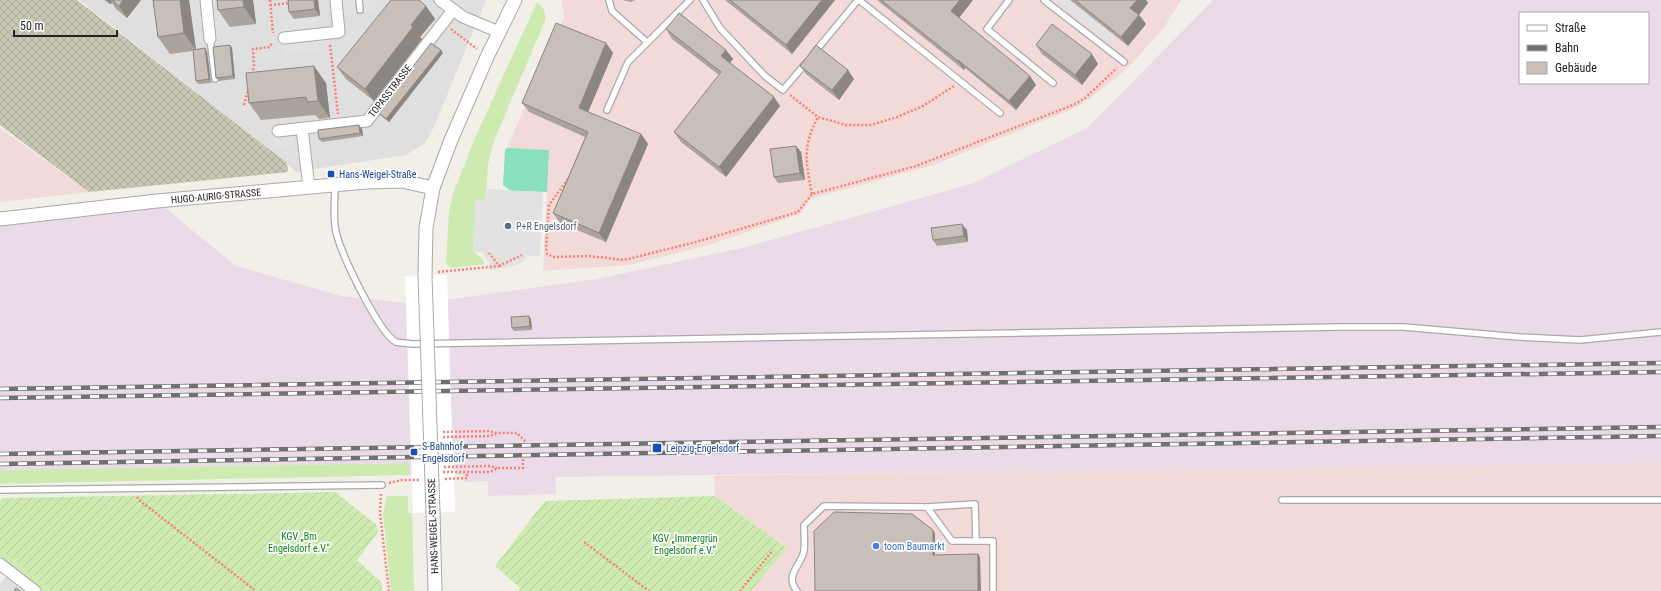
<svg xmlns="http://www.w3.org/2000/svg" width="1661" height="591" font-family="'Roboto Condensed',sans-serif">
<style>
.residential{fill:#e0dfdf}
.commercial{fill:#f2dad9}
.railway{fill:#ebdbe8;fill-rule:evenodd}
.construction{fill:url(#construction-cross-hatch)}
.grass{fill:#cdebb0}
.garden{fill:url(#garden-furrows)}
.pitch{fill:#88e0be}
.parking{fill:#e2e2e2}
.pier{fill:#fff}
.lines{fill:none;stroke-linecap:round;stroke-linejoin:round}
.service-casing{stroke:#a9a9a9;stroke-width:8}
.minor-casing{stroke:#a9a9a9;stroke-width:13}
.tertiary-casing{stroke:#a9a9a9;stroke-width:15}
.path{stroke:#fa8072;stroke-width:2.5;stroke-dasharray:2 2;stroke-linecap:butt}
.service{stroke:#fff;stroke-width:5.5}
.minor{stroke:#fff;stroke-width:11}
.tertiary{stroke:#fff;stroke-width:13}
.rail-casing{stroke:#707070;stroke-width:4.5}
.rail{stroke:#fff;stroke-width:3;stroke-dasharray:9;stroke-linecap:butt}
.tertiary-bridge-casing{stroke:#a9a9a9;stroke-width:15;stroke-linecap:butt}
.tertiary-bridge{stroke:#fff;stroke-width:13}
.wall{fill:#aba49e}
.shaded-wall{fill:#8b8681}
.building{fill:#c7bfb8;stroke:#8b8681}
.transit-dot{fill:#1a4fb4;stroke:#fff;stroke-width:1.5}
.service-dot{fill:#5c6f8a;stroke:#fff;stroke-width:1.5}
.shop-dot{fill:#3f7fe0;stroke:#fff;stroke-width:1.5}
.labels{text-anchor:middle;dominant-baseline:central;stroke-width:3.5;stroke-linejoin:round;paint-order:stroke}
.street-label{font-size:10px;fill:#222;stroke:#fff}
.transit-label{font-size:10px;fill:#164399;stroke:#fff;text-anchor:start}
.service-label{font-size:10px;fill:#4e5e75;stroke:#fff;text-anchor:start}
.park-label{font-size:10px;fill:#0c8416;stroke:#fff}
.shop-label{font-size:10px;fill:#366cbe;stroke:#fff;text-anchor:start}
</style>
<defs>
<pattern id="construction-cross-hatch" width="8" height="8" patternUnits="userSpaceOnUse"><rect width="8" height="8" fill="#c7c7b4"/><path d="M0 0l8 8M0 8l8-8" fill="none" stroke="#abab9a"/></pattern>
<pattern id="garden-furrows" width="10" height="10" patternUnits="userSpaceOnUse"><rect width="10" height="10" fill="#cdebb0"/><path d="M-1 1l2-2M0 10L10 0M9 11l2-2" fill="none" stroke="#b0c997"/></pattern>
</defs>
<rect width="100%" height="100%" fill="#f2efe9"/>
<path class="residential" d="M79 0H486L434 127 425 143 406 155 296 172 287 163Z
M7 576 27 591H0V583Z"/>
<path class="commercial" d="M561 0H1181L1163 29 1128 68 1089 99 1075 108 931 166 810 199 800 214 708 245 629 265 543 271 549 150 507 148 564 17 562 3Z
M0 128 89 192 0 202Z
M1661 463V591H751L787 548 715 496 714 476 1232 468Z"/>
<path class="railway" d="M1213 0H1661V463L555 477 556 494 488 496V481L463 482V475H409L408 463 0 470V219L157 201 236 266 341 296 415 304 597 279 742 248 971 184 1087 128ZM1520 13H1648V83H1520Z"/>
<path class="construction" d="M0 0H77L287 163 288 172 89 192 0 125Z"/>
<path class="grass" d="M537 2C544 8 546 12 545 21L494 141 488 164 486 200H476L473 252 482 258 485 264 451 268 446 264 449 212 453 194 474 140Z
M409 463V475L0 484V470Z
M387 496H408V512L412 514 414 591H391L383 515Z
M0 550 52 591H43L0 557Z"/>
<path class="garden" d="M335 492 377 525 378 532 357 560 382 583V591H52L0 550V501L2 498Z
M715 496 787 548 751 591H518L520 588 495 566 545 501Z"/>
<path class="pitch" d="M507 148 549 150 547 192 511 191 503 185 505 150Z"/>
<path class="parking" d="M342 0H375L376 12 344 16Z
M1054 0H1070L1117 38 1111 45Z
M317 17 319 27 282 32 281 21Z
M320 40 321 50 285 54 284 44Z
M292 135 293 145 274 147 273 137Z
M487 189 543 192 540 256H528L523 262 514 266 489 270V262L482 252H473L475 200H486Z"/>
<path class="pier" d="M447 275 452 430H455V434L452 435 454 470H456V474L454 475 455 512 413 513 405 276Z"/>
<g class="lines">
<defs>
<path id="service" d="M359 0 360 10
M609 0 612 11 647 42
M703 0 720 28 765 76 783 90 806 63
M859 0 1000 113
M1009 0 987 29 1053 83
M1044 0 1124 62
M210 39 215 79
M814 53 858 0
M607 110 628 62 690 0
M335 184C335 202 332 222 338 239 344 259 379 333 396 342 400 343 407 343 412 344L1340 327H1404L1519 337 1580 340 1661 332
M0 490 382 485
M1282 500H1661
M927 507 975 504 976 541
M797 591C784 575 801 566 804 551 805 543 804 534 804 525L824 506 927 507 952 541H993V591"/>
<path id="minor" d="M206 0 210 39
M440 0 463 17 499 32
M284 38 339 32 336 0
M302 129 309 187
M278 131 367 121 453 10
M0 564 35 591"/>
<path id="tertiary" d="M0 219 157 201 366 182 402 181 433 188
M425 276 426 228 433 188 451 140 487 57 515 0
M433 512 435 591"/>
</defs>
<use href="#service" class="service-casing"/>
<use href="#minor" class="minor-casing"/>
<use href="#tertiary" class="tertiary-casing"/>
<path class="path" d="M270 0 273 33
M270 5 291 3
M451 29 477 49
M330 45 338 114
M252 74 254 66 253 49 270 47 272 42
M790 95 818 117 846 125H871L897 117 923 106 954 86
M244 105 249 87
M568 179 549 205 546 248 547 254 554 257 589 256 624 260 696 242 798 212 812 194 916 166 1073 105 1085 98 1117 68
M812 194C806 163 802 147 818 117
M499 266 522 255
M438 272 499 266 489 253
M443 432 489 431 496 433H517L526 442
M443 437 489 436 496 434
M444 467 490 466 497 468
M443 472H490L498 468H523V458
M445 479 467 478V472
M389 483 402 480H420
M381 494 380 513 389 591
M137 497 139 500 256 591
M584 542 649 591
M740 591 773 550"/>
<use href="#service" class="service"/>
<use href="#minor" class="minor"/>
<use href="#tertiary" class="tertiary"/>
<defs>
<path id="rail" d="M0 389 1661 363
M0 398 1661 372
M0 454 1661 427
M0 464 1661 436"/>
</defs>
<use href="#rail" class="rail-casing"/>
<use href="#rail" class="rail"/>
<defs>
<path id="tertiary-bridge" d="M425 276 433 512"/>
</defs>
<use href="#tertiary-bridge" class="tertiary-bridge-casing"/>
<use href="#tertiary-bridge" class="tertiary-bridge"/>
</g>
<path class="wall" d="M104 0H141L127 18 116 9 112 3 110 4Z
M153 0H189L196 50 205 48 207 52 211 83 198 84 196 81 193 51 170 54 158 37Z
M253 0 256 24 230 27 218 10Z
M288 0H318L320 16 294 19 289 12Z
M622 0H635L631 2Z
M725 0H835L792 54Z
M877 0H973L959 18 1030 76 1036 85 1016 110 965 68 964 70Z
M1070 0H1146L1148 3 1139 15 1146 24 1128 46Z
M426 6 435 19 420 37 422 39 374 101 346 79 337 67Z
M666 29 726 50 733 59 730 63 774 97 780 106 726 177 681 142 674 132 719 75 672 39Z
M606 43 613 53 588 112 641 134 648 144 606 242 560 223 553 213 585 137 529 112 522 103Z
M230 45 232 48 235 79 219 81 216 78Z
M1036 45 1098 64 1082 85 1042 54Z
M443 53 389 122 380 115 378 112Z
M800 66 854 79 839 100 807 75Z
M326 83 330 118 319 119 315 115 261 120 249 103Z
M362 129 363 136 322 142 319 139Z
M796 146 801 152 805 180 778 183 774 177Z
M967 230 968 242 937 246 933 240Z
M529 316 531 319 532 330 514 331 512 328Z"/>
<path class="shaded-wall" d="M107 0H110L112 3 110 4Z
M123 0H141L127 18 119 6Z
M180 0H189L196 50 184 33Z
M243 0H253L256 24 244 7Z
M314 0H318L320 16 315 9Z
M822 0H835L792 54 786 45Z
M960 0H973L957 20 951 11Z
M1137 0H1146L1148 3 1137 17 1130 8Z
M426 6 435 19 420 37 422 39 374 101 365 89 411 25Z
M1139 15 1146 24 1128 46 1121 37Z
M606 43 613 53 586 117 579 108Z
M230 45 232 48 235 79 233 76Z
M205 48 207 52 211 83 209 79Z
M441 50 443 53 389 122 386 119Z
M726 50 733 59 727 66 721 56Z
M1092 54 1098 64 1082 85 1075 75Z
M958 60 965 68 964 70 958 61Z
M314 66 326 83 330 118 318 101Z
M848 70 854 79 839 100 832 90Z
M1030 76 1036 85 1016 110 1009 101Z
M774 97 780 106 726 177 719 167Z
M359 125 362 129 363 136 360 133Z
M641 134 648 144 606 242 599 233Z
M796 146 801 152 805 180 800 173Z
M962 224 967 230 968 242 964 236Z
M529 316 531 319 532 330 530 326Z
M933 530 935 533V558L933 555Z
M978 554 980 557 981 591H978Z"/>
<path class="building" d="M112 0H123L119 6Z
M153 0H180L184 33 158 37Z
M217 0H243L244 7 218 10Z
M288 0H314L315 9 289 12Z
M391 0H419L426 6 411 25 413 27 365 89 337 67Z
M730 0H822L786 45Z
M881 0H960L951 11 1030 76 1009 101 958 60V61Z
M1075 0H1137L1130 8 1139 15 1121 37Z
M679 13 726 50 721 56 774 97 719 167 674 132 721 72 666 29Z
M556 23 606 43 579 108 641 134 599 233 553 213 588 132 522 103Z
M1052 24 1092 54 1075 75 1036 45Z
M431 43 441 50 386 119 378 112Z
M230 45 233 76 216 78 213 47Z
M816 45 848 70 832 90 800 66Z
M205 48 209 79 196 81 193 50Z
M314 66 318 101 307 102 306 97 249 103 246 73Z
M359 125 360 133 319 139 318 130Z
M796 146 800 173 774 177 770 149Z
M962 224 964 236 933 240 931 228Z
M529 316 530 326 512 328 511 317Z
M834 512 912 514 933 530V555L978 554V591H815L814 531Z
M16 588 20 591H14Z"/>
<g class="transit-dot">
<rect x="327" y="170" width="8" height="8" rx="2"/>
<rect x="652" y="443" width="10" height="10" rx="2"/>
<rect x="410" y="448" width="8" height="8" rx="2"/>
</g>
<circle class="service-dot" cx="508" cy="226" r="4"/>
<circle class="shop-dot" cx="876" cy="546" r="4"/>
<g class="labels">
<g class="street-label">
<text transform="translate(390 91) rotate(-52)">TOPASSTRASSE</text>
<text transform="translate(216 196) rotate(-5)">HUGO-AURIG-STRASSE</text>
<text transform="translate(433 526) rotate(-92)">HANS-WEIGEL-STRASSE</text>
</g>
<g class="transit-label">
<text x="339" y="174">Hans-Weigel-Straße</text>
<text x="422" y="446">S-Bahnhof<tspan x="422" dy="12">Engelsdorf</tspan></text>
<text x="666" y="448">Leipzig-Engelsdorf</text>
</g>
<g class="service-label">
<text x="516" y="226">P+R Engelsdorf</text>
</g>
<g class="park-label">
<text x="299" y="536">KGV „Bm<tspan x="299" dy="12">Engelsdorf e.V.“</tspan></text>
<text x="685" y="538">KGV „Immergrün<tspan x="685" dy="12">Engelsdorf e.V.“</tspan></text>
</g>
<g class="shop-label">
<text x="884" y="546">toom Baumarkt</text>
</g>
</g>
<rect x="1519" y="12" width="130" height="72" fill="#ffffff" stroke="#a7a7a7"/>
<rect x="1527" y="25" width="20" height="6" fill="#ffffff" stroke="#a7a7a7"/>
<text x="1555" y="32" font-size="12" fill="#222222">Straße</text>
<rect x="1527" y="45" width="20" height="6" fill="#707070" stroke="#a7a7a7"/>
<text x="1555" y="52" font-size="12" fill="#222222">Bahn</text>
<rect x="1527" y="62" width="20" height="12" fill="#c7bfb8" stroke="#a7a7a7"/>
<text x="1555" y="72" font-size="12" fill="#222222">Gebäude</text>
<path d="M14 30v6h103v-6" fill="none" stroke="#222222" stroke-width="2"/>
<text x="20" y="30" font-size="12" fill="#222222" stroke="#ffffff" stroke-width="3" paint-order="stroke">50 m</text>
</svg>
